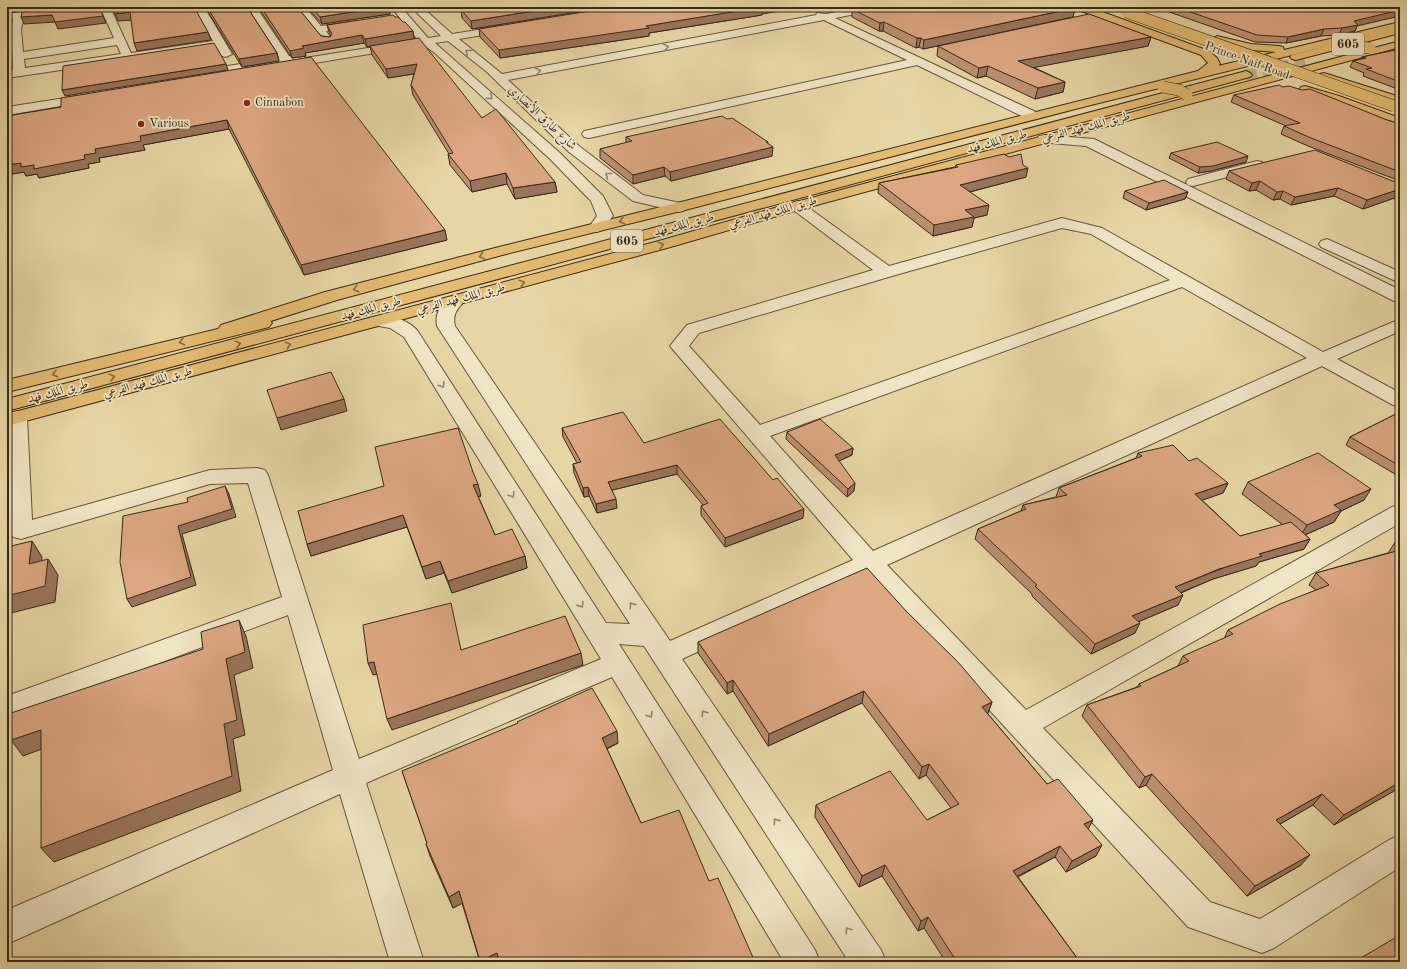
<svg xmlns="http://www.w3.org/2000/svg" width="1407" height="969" font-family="'Old Standard TT',Amiri,serif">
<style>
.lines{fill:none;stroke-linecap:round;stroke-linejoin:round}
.highway-tunnel{stroke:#c4b388;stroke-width:11;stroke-dasharray:11 5.5;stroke-linecap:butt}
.minor-casing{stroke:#63543a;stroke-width:2}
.major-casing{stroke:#372816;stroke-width:2}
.highway-casing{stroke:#372816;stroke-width:2}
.minor{fill:#efe4c4;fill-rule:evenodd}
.major{fill:#e4bb72;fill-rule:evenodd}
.highway{fill:#e4bb72;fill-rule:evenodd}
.major-bridge-casing{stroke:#372816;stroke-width:12;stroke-linecap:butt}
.major-bridge{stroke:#e4bb72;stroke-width:11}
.wall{fill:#bd9070;stroke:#372816}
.shaded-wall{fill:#9a755b;stroke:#372816}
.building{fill:#dca782;stroke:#372816}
.oneway{stroke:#93866d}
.oneway2{stroke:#856a3f}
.poi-dot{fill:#8f2418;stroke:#efe4c4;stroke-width:1.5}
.labels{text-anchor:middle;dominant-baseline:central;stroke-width:3.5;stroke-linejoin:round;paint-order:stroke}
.far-street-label{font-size:12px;fill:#372816;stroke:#efe4c4}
.far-poi-label{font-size:12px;fill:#372816;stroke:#efe4c4;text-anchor:start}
.shield{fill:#efe4c4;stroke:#6e604a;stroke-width:1}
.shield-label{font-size:13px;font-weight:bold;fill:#372816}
</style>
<rect width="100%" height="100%" fill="#e7d6a5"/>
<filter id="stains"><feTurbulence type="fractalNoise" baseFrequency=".005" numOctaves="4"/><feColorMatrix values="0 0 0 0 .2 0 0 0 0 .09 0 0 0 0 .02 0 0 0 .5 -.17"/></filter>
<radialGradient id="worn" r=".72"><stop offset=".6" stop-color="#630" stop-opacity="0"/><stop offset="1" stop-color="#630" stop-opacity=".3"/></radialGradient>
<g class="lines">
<path class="highway-tunnel" d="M1246 75 1306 61"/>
<defs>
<path id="minor" d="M55 7H81L76 10 24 18 21 29 23 52 114 38 100 7H110L131 53 213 41 194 7H204L232 54 226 57 222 56 216 47 7 78V70H13L11 29 13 19 7 20V14ZM117 45 121 54 25 68 24 59Z
M246 7H256L289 56H303L305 58 418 40 391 7H401L428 38 441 36 411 7H422L452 34 509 25 513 26 514 28 513 30 459 39 502 74 816 15 817 13 826 14 861 7H882L877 10 835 18 1038 113 1039 116 1038 119H1028L917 65 589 138 584 137 582 134 584 131 589 130 907 60 824 20 508 80 579 146 643 195 685 204 688 207 685 210 680 212 633 201 569 152 487 72 448 41 435 43 560 153 603 196 613 216 602 230 597 232 592 230 589 227 597 216 591 201 550 159 436 54 424 45 284 68 280 67 278 65 95 94 97 97 95 100 91 101 7 115V107L78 96 76 93 78 90 82 89 279 58Z
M295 7H305L321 26 356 21 361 24 356 27 326 31 333 41 332 43H324Z
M1044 135 1094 139 1400 290V302L1394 301 1086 146 1039 142 1037 139 1039 136Z
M1257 161 1262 162 1264 165 1262 168 1193 186 1188 185 1186 182 1188 179Z
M797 201 802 203 889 266 1062 218 1102 228 1323 352 1400 319V331L1337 359 1400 393V407L1393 405 1322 366 887 565 1026 710 1392 507 1400 505V523L1043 728 1210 902 1260 919 1389 840 1400 835V867L1274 948 1262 953 1188 927 866 575 682 659 881 950 886 962H849L644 646 619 644 815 950 820 962H784L612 677 366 783 424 962H390L340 794 7 944V910L333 770 288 615 7 720V696L282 597 248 483 210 484 21 539 13 537 9 531 7 417 10 413 17 411 24 413 27 417 32 520 210 470 257 468 265 470 268 475 359 759 601 659 404 337 390 328 373 325 370 321 373 317C388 314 407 319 417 330L606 623 630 624 437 326C434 311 446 292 462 296L465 300C458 309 452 313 455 326L670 641 853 560 670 346 687 325 873 270 792 209 789 206 792 203ZM1062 228 1091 234 1170 280 760 425 689 346 699 333 892 276ZM1182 287 1307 358 873 551 770 436Z
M1327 239 1400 272V283L1321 247 1319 244 1321 241Z"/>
<path id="major" d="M1075 7H1089L1209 51 1217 58 1220 64 1218 66 1276 52 1251 50 1213 41 1212 39 1217 36 1251 44 1279 46 1283 47 1284 50 1400 22V28L1087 106 685 210 506 254 337 300 233 333 227 334 221 333 218 329 221 325 325 292 495 248 677 203 1198 71 1208 63 1201 55 1076 9Z
M1400 41V47L802 209 667 248 7 426V414L655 242 792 203Z
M1324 73 1400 97V105L1320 80 1318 77 1320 74Z
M1305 86 1339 96 1400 118V126L1301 93 1299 90 1301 87Z"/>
<path id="highway" d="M1400 27V33L1296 60 1292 59 1290 57 1292 55Z
M1246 71 1250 73 1252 75 1250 77 7 411V399Z
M263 318 269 319 272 323 269 327 7 392V380Z"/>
</defs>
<use href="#minor" class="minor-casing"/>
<use href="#major" class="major-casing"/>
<use href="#highway" class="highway-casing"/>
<use href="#minor" class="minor"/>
<use href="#major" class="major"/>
<use href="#highway" class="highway"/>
<defs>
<path id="major-bridge" d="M1126 12 1394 106
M1346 42 1356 47 1370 48
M1163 87 1179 90 1187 95"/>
</defs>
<use href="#major-bridge" class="major-bridge-casing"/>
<use href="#major-bridge" class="major-bridge"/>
</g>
<path class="wall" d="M205 7H247L277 53 279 61 242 67Z
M258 7H297L321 36 330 37 331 36 329 32 327 25 395 17 403 22 413 31 414 39 482 118 555 182 557 192 515 199 507 184 472 192 450 165 448 154H449L413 95 411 85 414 74 388 78 372 55 370 46 389 43 367 47 364 43 305 53 306 56 292 58Z
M307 7H389L390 14 322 24Z
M464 7H608L472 29 462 18 461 10H468Z
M1155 7H1251L1258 9 1357 26 1355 31 1339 35 1321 36 1286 43 1255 42Z
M1075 8 1073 17 923 49 919 47 916 48 883 31H879L852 17V9Z
M762 14V15L649 33V36L500 58 480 37 479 29Z
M1151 37 1148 46 1033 67 1065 82 1063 92 1035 99 986 76 977 78 937 56 938 46Z
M1400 49V90L1363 76 1364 73 1350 67 1353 61 1361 59 1362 57Z
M311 57 447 240 304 275 229 129 143 145 145 150 99 158 100 162 88 164 89 168 39 178 37 174 26 176 24 172 7 175V112L9 116 61 107Z
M1234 95 1387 120 1400 124V181L1308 146 1281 134 1284 126H1286L1231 102Z
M626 137 768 144 772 156 671 181 665 176 633 184 600 158V149L626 143Z
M1171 153 1246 162 1211 171 1198 173 1169 158Z
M956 165 1026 177 970 192 987 215 974 218 972 227 933 236 878 193 879 183 955 167Z
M1229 171 1400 184V196L1363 209 1334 196 1291 205 1280 199 1273 200 1256 190 1249 191 1226 179Z
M1125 191 1188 192 1185 199 1146 210 1123 198Z
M1400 412V477L1346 445 1350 437Z
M562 428 644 443 803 518 725 547 701 515V506L703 505 677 474 612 490 617 508 597 513 589 496 584 497 574 473 573 464 577 463 563 437Z
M787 432 853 448 852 455 839 461 854 491 847 497 786 439Z
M1138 453 1189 461 1228 483 1223 493 1202 500 1240 536 1283 525 1242 494 1248 482 1364 500 1341 511 1334 522 1305 535 1310 539 1304 549 1259 562 1256 566 1213 579 1181 593 1178 605 1138 622 1135 633 1091 654 1032 596V594L975 539 978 529 1021 511 1023 505 1056 497 1059 488 1136 458Z
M478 496 495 535 525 556 527 568 452 593 444 573 426 579 407 527 311 556 307 544 481 496Z
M1400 539V784L1394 791 1334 825 1313 805 1280 824 1301 865 1247 896 1146 785 1139 788 1082 716 1087 705 1137 687 1139 684 1178 666 1183 656 1224 639 1228 630 1316 590 1309 585 1316 573 1388 553 1396 541Z
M907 612 992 702 988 713V714L1047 784 1093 820 1088 828 1096 856 1066 872 1055 857 1018 877 1080 962H946L924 928 918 931 882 876 859 887 815 817 816 805 927 820 951 808 926 775 919 779 862 703 768 746 733 691 727 694 698 653V642Z
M618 743 607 749 641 823 709 881 755 962H480L462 903 453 908 430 856 426 844 427 843 402 771Z"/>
<path class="shaded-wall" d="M7 7H45L7 12Z
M384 7H389L390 14 322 24 320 17Z
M559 7H608L472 29 471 21Z
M760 7H805L762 14V15L649 33V36L500 58 499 50Z
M1400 7V16L1357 26 1355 31 1339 35 1342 28 1354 21Z
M1075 8 1073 17 923 49 924 40Z
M130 12 133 20 118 21 115 14Z
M8 13 11 21 10 29V42L7 56V17Z
M52 15 103 16 106 23 58 29 55 22 24 24 21 17Z
M884 22 883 31H879L880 23Z
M1324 29 1321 36 1286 43 1288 37Z
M413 31 414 39 367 47 365 39Z
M208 32 211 40 137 51 134 43Z
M362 35 364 43 305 53 306 56 292 58 290 51 302 46Z
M1151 37 1148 46 1016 71 1018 61Z
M917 38H921L919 47 916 48Z
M277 53 279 61 242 67 239 59Z
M7 61 9 66V68L7 69Z
M226 64 228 70 65 96 62 90Z
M417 64 419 73 388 78 386 69Z
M988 66 986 76 977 78 979 68Z
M7 74 9 79V105L7 106Z
M1065 82 1063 92 1035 99 1038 88Z
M227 120 229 129 143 145 145 150 99 158 100 162 88 164 89 168 39 178 37 174 26 176 24 172 7 175V165L21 163 84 155 95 149 140 136Z
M766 142H768L767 148 773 147 772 156 671 181 670 172Z
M1248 156 1246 162 1211 171 1198 173 1200 167Z
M664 167 665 176 633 184V175Z
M1028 168 1026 177 958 195 960 185Z
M506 173 507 184 472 192 470 181Z
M1260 181 1256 190 1249 191 1252 183Z
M555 182 557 192 515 199 513 188Z
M1338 188 1334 196 1291 205 1295 197Z
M1400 189V196L1363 209 1367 200Z
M1283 191 1280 199 1273 200 1277 192Z
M1188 192 1185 199 1146 210 1149 203Z
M989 205 987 215 974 218 972 227 933 236 934 225 965 210Z
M445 230 447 240 304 275 301 265Z
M344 399 347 411 281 430 277 418Z
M853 448 852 455 834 463 835 455Z
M677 465V474L609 491 608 482Z
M855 483 854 491 847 497 848 489Z
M1228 483 1223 493 1191 504 1195 494Z
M478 484 481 496 475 497 473 485Z
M225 486 229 494 236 517 182 534 196 585 132 607 127 599 178 526Z
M588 487 589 496 584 497 583 488Z
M1371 489 1364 500 1341 511 1334 522 1300 537 1307 525 1334 505Z
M616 499 617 508 597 513 596 504Z
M804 509 803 518 725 547V538Z
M403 515 407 527 311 556 307 544Z
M1310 539 1304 549 1259 562 1256 566 1213 579 1170 597 1175 587 1259 554Z
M32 541 42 557 40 579 29 564Z
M525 556 527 568 452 593 448 581Z
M48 559 58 575 55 602 7 614V596Z
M440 561 444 573 426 579 422 567Z
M1183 595 1178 605 1128 626 1132 616Z
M239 620 246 636 253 668 234 675 245 735 233 739 241 791 54 862 41 848 224 724 226 659Z
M1140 623 1135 633 1091 654 1095 644Z
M581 653 583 665 392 730 387 719Z
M374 662 378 674 373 675 368 663Z
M733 680V691L727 694V683Z
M864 691 862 703 768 746 769 734Z
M992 702 988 713 978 718 982 707Z
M41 730 53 745 23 756 11 740Z
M617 731 618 743 603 750 602 738Z
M929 764 926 775 919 779 922 767Z
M1152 774 1146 785 1139 788 1145 777Z
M1400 782V784L1394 791 1334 825 1344 815Z
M1322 794 1313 805 1268 831 1276 820Z
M1093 820 1087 831 1084 824Z
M1102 845 1096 856 1066 872 1072 861Z
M1060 846 1055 857 1008 881 1013 871Z
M1310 855 1301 865 1247 896 1255 886Z
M885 865 882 876 859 887 862 876Z
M459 891 463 903 453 908 449 897Z
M928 917 924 928 918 931 921 921Z
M497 953 500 962H480V961Z"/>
<path class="building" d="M55 7H99L103 16 55 22 52 15 21 17 22 12Z
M119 7H194L208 32 134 43 130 12 115 14 112 8Z
M207 7H247L277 53 239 59Z
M261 7H297L321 36 330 37 332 34 327 25 393 15 395 17H398L403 22H405L413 31 365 39 362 35 302 46 304 48 290 51Z
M311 7H384L320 17Z
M475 7H559L471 21 461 10 478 9Z
M614 7H762L646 26 649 28 499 50 479 29Z
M864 7H1071L1075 8 924 40 921 38H917L884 22 880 23 852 9Z
M1176 7H1251L1258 9 1266 7H1400V10L1354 21 1358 25 1342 28 1324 29 1288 37 1257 35Z
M1089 14 1151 37 1018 61 1065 82 1038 88 988 66 979 68 938 46Z
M419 38 482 118 496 109 555 182 513 188 506 173 470 181 448 154 453 153 411 85 417 64 386 69 370 46Z
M214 43 226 64 62 90 63 66Z
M1400 49V82L1366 69 1372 68 1353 61 1366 58 1362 57Z
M311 57 445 230 301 265 227 120 140 136 141 141 95 149 96 153 84 155 85 159 34 169V165L21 167V163L7 165V116L61 107V98Z
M1279 85 1283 87 1289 86 1302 90 1310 89 1387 120 1400 124V172L1311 138 1284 126 1300 123 1234 95Z
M722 116 727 119 732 118 768 142H766L773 147 670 172 664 167 633 175 600 149 632 141 626 137Z
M1217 142 1248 156 1213 166 1200 167 1171 153Z
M1315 150 1400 184V189L1367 200 1338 188 1295 197 1283 191 1277 192 1260 181 1252 183 1229 171Z
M1004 154 1009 157 1021 154 1023 165 1028 168 960 185 989 205 965 210 974 217 934 225 879 183 958 167 956 165Z
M1164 180 1188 192 1149 203 1125 191Z
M331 372 344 399 277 418 267 390Z
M623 412 644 443 720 419 773 480 777 478 804 509 725 538 701 506 708 503 677 465 608 482 616 499 596 504 588 487 583 488 573 464 581 462 562 428Z
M1400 412V466L1350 437Z
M820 419 853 448 835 455 855 483 848 489 787 432Z
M458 428 473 472 478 484 473 485 495 535 512 529 525 556 448 581 440 561 422 567 403 515 307 544 298 511 384 486 375 447Z
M1173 445 1189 461 1197 458 1228 483 1195 494 1240 536 1291 522 1310 539 1259 554 1262 556 1219 569 1175 587 1183 595 1132 616 1140 623 1095 644 1035 586 1037 585 978 529 1026 509 1023 505 1067 495 1059 488 1142 456 1138 453Z
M1318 453 1371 489 1334 505 1341 510 1307 525 1248 482Z
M225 486 232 509 178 526 191 577 127 599 120 562 123 516 188 502 187 498Z
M1400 539V544L1396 541Z
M32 541 29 564 48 559 45 586 7 596V547Z
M1400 550V775L1398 776 1400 777V782L1344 815 1322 794 1276 820 1310 855 1255 886 1152 774 1145 777 1087 705 1141 686 1139 684 1189 661 1183 656 1233 634 1228 630 1280 604 1329 585 1316 573Z
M867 568 907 612 958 662 992 702 982 707 1047 784 1058 779 1093 820 1084 824 1102 845 1072 861 1060 846 1013 871 1080 962H957L928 917 921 921 885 865 862 876 816 805 890 771 927 820 959 804 929 764 922 767 864 691 769 734 733 680 727 683 698 642Z
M451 603 461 650 565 616 581 653 387 719 374 662 368 663 363 625Z
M239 620 245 652 226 659 237 720 224 724 232 776 41 848V730L11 740V713L203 649 201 632Z
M592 688 617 731 602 738 641 823 679 810 709 881 718 878 755 962H500L497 953 480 961 459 891 449 897 426 844 427 843 402 771 518 723 517 722Z
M1400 935V962H1354Z
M764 959 765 962H756Z"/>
<defs><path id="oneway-chevron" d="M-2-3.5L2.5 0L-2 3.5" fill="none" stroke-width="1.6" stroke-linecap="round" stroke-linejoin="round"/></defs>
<g class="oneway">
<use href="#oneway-chevron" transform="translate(666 47) rotate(-11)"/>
<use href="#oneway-chevron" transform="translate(468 52) rotate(-142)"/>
<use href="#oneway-chevron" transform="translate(538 71) rotate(-11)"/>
<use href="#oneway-chevron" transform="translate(490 97) rotate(42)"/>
<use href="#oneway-chevron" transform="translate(608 175) rotate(-142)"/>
<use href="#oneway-chevron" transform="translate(442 385) rotate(58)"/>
<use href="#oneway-chevron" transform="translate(512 495) rotate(58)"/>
<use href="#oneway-chevron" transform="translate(581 605) rotate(58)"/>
<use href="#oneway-chevron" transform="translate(632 605) rotate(-124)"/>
<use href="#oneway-chevron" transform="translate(704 713) rotate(-124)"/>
<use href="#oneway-chevron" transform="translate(650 715) rotate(58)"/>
<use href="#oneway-chevron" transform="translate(776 821) rotate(-124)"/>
<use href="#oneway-chevron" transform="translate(848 930) rotate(-124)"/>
</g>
<g class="oneway2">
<use href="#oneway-chevron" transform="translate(622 221) rotate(166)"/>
<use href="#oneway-chevron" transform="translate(661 245) rotate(-16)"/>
<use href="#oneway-chevron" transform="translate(482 256) rotate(165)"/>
<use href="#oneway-chevron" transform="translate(522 283) rotate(-15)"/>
<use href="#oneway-chevron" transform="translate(356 289) rotate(165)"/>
<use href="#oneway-chevron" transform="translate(182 342) rotate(166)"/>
<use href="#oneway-chevron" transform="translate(238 344) rotate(-15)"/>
<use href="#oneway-chevron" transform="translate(288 345) rotate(-15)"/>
<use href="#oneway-chevron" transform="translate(55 374) rotate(166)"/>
<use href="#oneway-chevron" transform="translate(112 377) rotate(-15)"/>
</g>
<g class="poi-dot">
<circle cx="247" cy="103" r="4"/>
<circle cx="141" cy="124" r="4"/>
</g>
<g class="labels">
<g class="far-street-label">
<text transform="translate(1247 61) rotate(20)">Prince Naif Road</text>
<text transform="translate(542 118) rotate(43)">شارع طارق الأنصاري</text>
<text transform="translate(1086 128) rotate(-15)">طريق الملك فهد الفرعي</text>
<text transform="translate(997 142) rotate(-15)">طريق الملك فهد</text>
<text transform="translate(773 213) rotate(-16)">طريق الملك فهد الفرعي</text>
<text transform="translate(684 225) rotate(-15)">طريق الملك فهد</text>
<text transform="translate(461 299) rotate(-15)">طريق الملك فهد الفرعي</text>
<text transform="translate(371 309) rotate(-15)">طريق الملك فهد</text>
<text transform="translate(148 383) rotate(-15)">طريق الملك فهد الفرعي</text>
<text transform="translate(58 392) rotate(-15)">طريق الملك فهد</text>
</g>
<g class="far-poi-label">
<text x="255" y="103">Cinnabon</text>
<text x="149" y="124">Various</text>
</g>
<g class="shield">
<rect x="1332" y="33" width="32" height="22" rx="3"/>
<rect x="611" y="230" width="32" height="22" rx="3"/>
</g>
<g class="shield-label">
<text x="1348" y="44">605</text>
<text x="627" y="241">605</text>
</g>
</g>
<rect width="1407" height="969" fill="none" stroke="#e7d6a5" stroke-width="24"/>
<rect x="8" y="8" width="1391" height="953" fill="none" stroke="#372816" stroke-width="2"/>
<rect x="12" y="12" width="1383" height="945" fill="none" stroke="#372816"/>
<rect width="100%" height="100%" filter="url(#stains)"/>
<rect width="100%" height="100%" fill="url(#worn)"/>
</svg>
